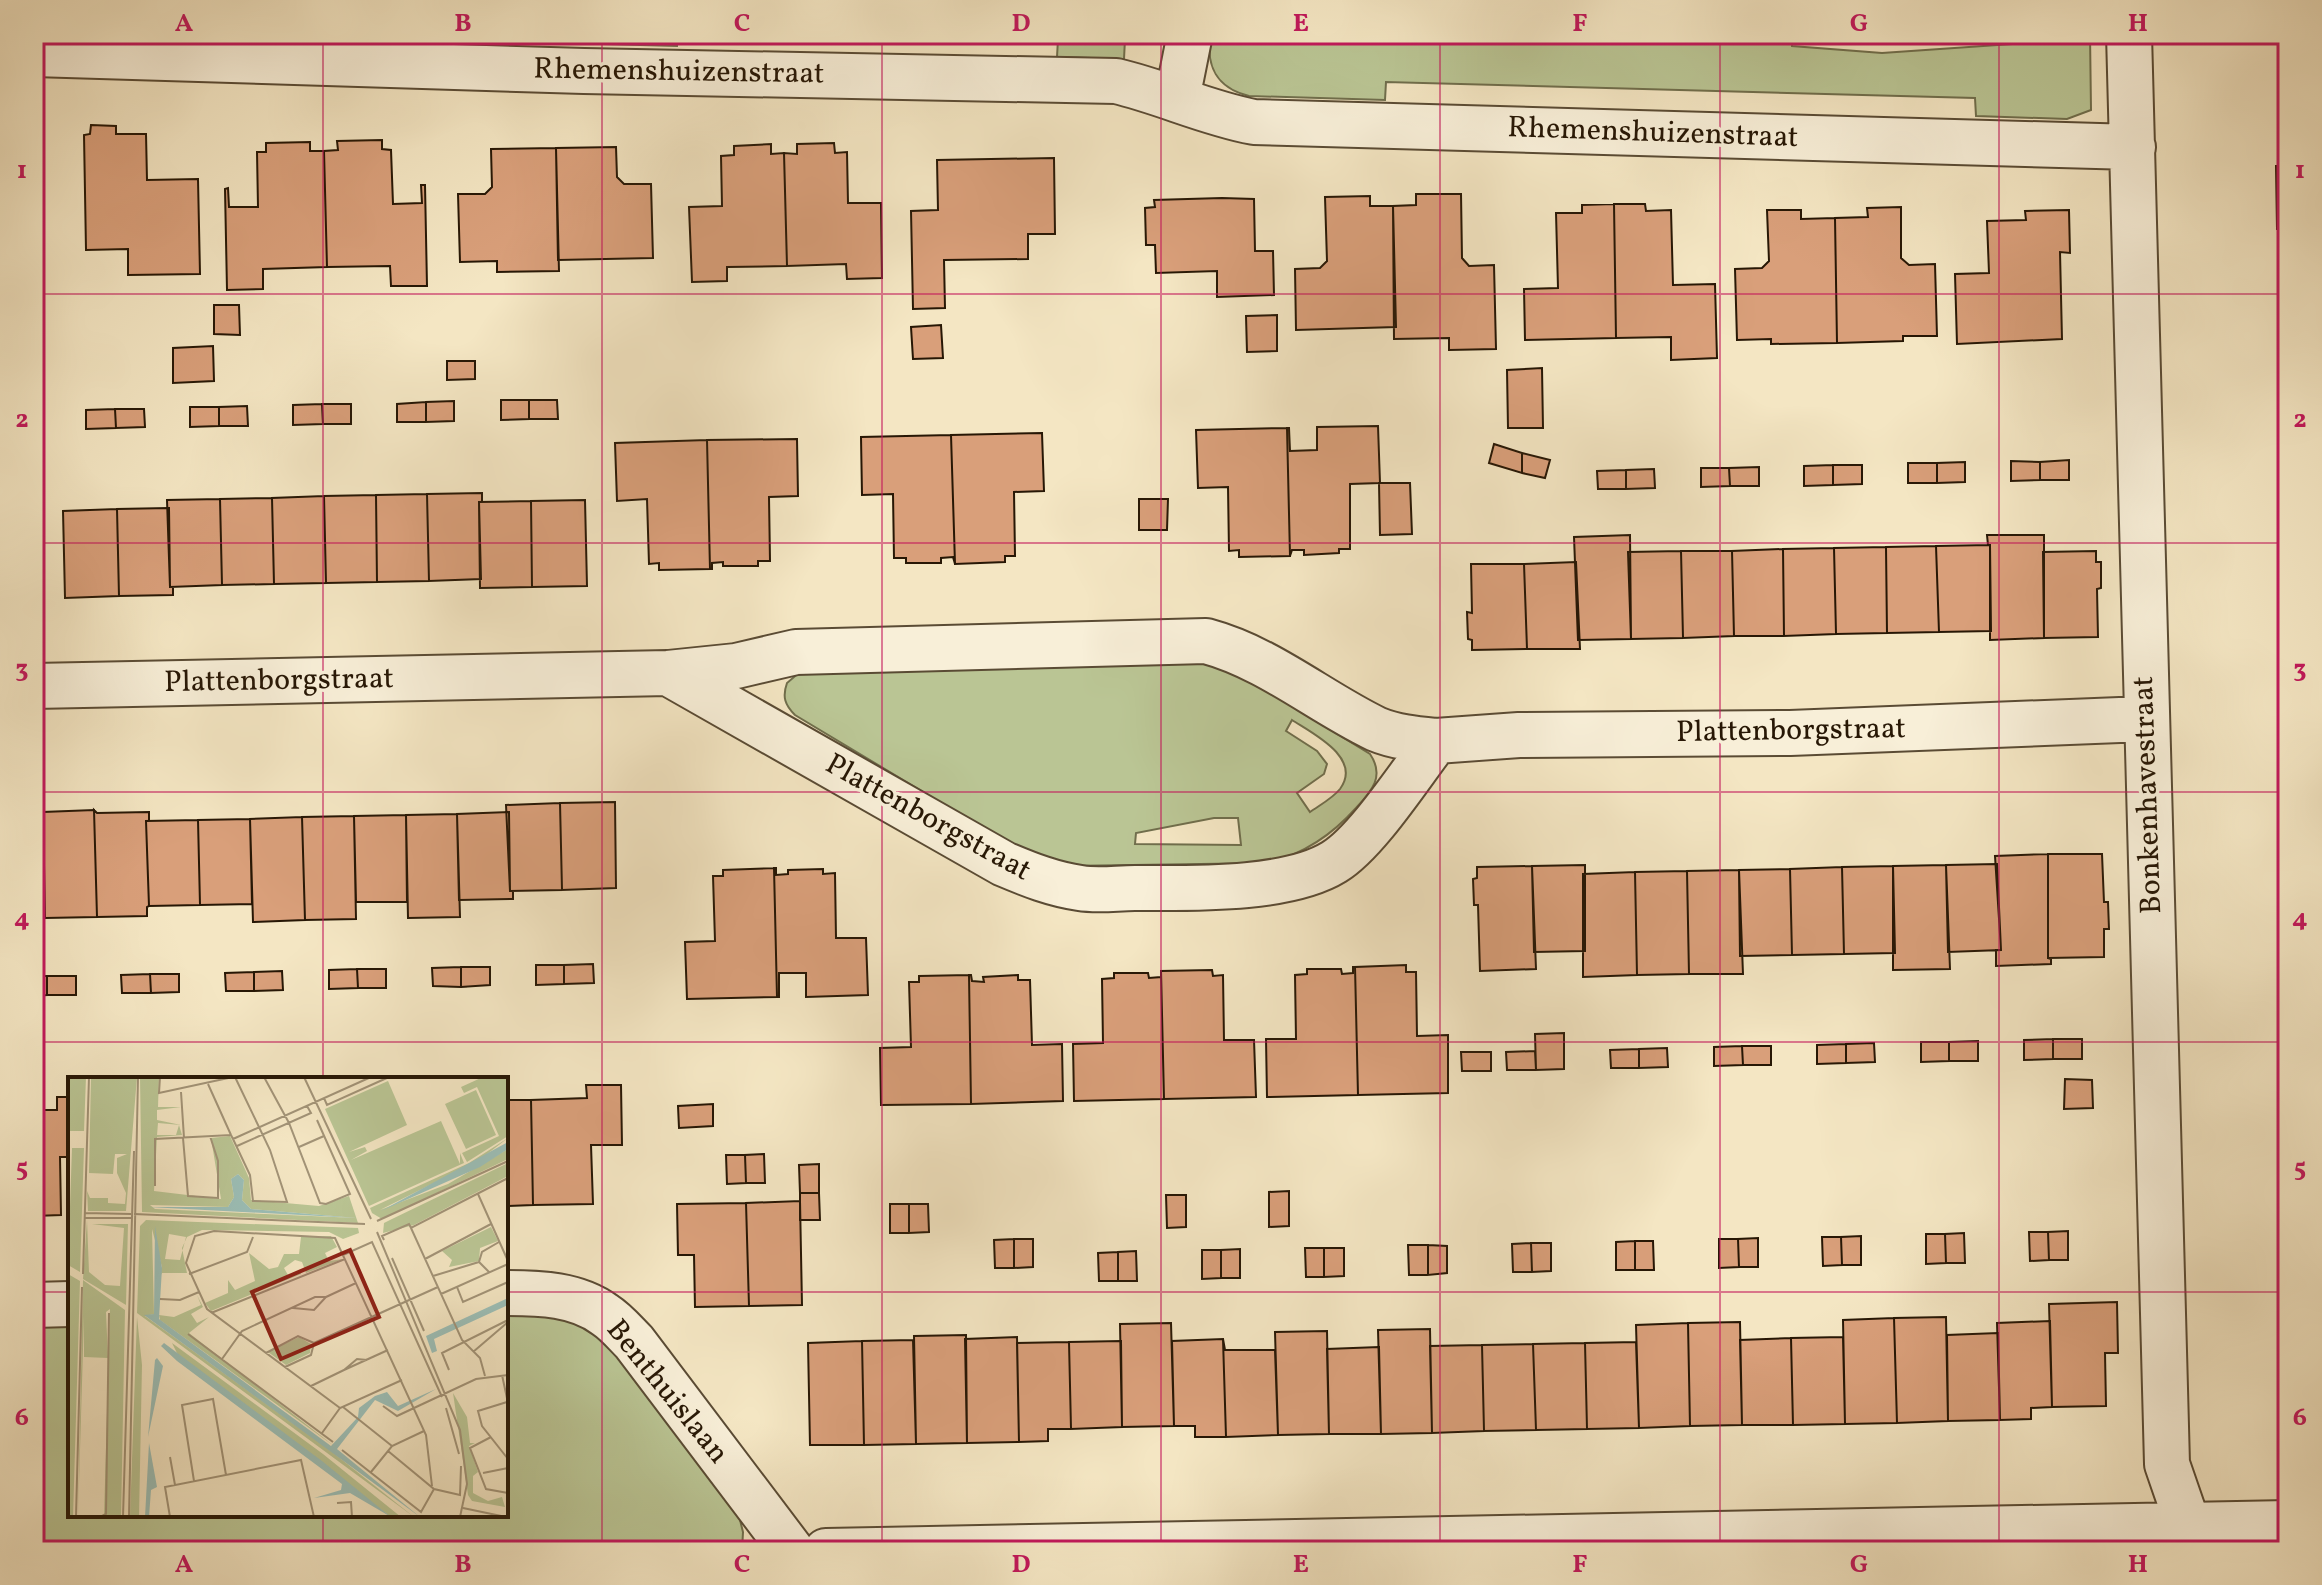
<svg xmlns="http://www.w3.org/2000/svg" width="2322" height="1585" font-family="Vollkorn,serif">
<style>
.green{fill:#bac594;stroke:#706e4c;stroke-width:2;fill-rule:evenodd}
.building{fill:#d99f7a;stroke:#271705;stroke-width:2}
.lines{fill:none;stroke-linecap:round;stroke-linejoin:round}
.minor-casing{stroke:#5a4b34;stroke-width:48}
.minor{stroke:#f8efd8;stroke-width:44}
.grid{fill:none;stroke:#c2185b;stroke-width:2;stroke-opacity:0.55}
.labels{text-anchor:middle;dominant-baseline:central;stroke-width:7;stroke-linejoin:round;paint-order:stroke}
.street-label{font-size:30px;fill:#271705;stroke:#f8efd8}
.inset-road{fill:none;stroke:#a29377;stroke-width:2}
.view{fill:#8f2418;fill-opacity:0.15;stroke:#8f2418;stroke-width:4}
.inset-edge{fill:none;stroke:#271705;stroke-width:4}
.neatline{fill:none;stroke:#c2185b;stroke-width:3}
.grid-label{font-size:26px;text-anchor:middle;font-weight:bold;fill:#c2185b}
</style>
<rect width="100%" height="100%" fill="#f4e6c3"/>
<filter id="stains"><feTurbulence type="fractalNoise" baseFrequency=".0025" numOctaves="4"/><feColorMatrix values="0 0 0 0 .2 0 0 0 0 .09 0 0 0 0 .02 0 0 0 .5 -.17"/></filter>
<radialGradient id="worn" r=".72"><stop offset=".6" stop-color="#630" stop-opacity="0"/><stop offset="1" stop-color="#630" stop-opacity=".3"/></radialGradient>
<path class="green" d="M528 34H678L677 46 528 42Z
M880 34H1145L1125 39 1124 59 1057 57 1058 39Z
M1211 34H1791L1792 46 1882 53 2056 41 2069 34H2090L2091 110 2067 119 1976 116 1975 98 1386 82 1385 100 1249 96C1217 88 1205 66 1211 34Z
M1204 663 1231 669 1370 754C1385 776 1372 791 1356 808 1332 835 1304 854 1268 863L1064 866 1026 854 795 715C785 705 782 697 787 683L801 671ZM1292 720C1312 733 1363 758 1340 789 1333 798 1320 805 1310 812L1297 793 1324 774 1327 764 1317 751 1286 731ZM1214 818H1238L1241 845 1135 844 1136 833Z
M551 1315 586 1326 612 1347 738 1512 743 1532 742 1551H34V1325L70 1324V1515H506V1316Z"/>
<path class="building" d="M2281 89H2288V166H2283Z
M91 125 116 126V134H146L147 180 198 179 200 274 128 275V249L86 250 84 135 90 134Z
M382 140V149L391 150 393 204 422 203 421 185H425L427 286H391L390 266 327 267 324 151 338 150 337 141Z
M310 142V151H324L327 267 263 269V289L227 290 225 189 228 188 229 207H258L257 152H266V143Z
M834 143 835 153 847 152 848 203H881L882 278 847 279 846 264 787 266 784 153 797 154V144Z
M771 144V154L784 153 787 266 727 267V281L692 282 689 207 722 206 721 156 734 155V146Z
M616 147 617 177 624 184H651L653 258 558 260 556 148Z
M556 148 559 271 497 272V261L460 262 458 194H485L492 187 491 149Z
M1054 158 1055 234H1028V259L944 260 945 308 913 309 911 211 938 210 937 160Z
M2276 166H2288V228L2277 229Z
M1416 194H1461L1462 258 1469 266 1494 265 1496 349 1449 350V338L1394 339 1393 206 1416 205Z
M1370 196V206H1393L1396 327 1296 330 1295 269 1320 268 1327 261 1325 197Z
M1222 198 1254 199 1255 251H1273L1274 295 1217 297V271L1156 273 1155 245H1146L1145 208 1155 207 1154 200Z
M1614 204H1645L1646 211 1671 210 1673 285 1715 284 1717 358 1671 360V337L1616 338Z
M1614 204 1616 338 1525 340 1524 289 1558 288 1556 213H1582V205Z
M1901 207V258L1909 265 1935 264 1937 336H1903V341L1837 343 1835 218 1868 217 1867 208Z
M1767 210H1801V219L1835 218 1837 343 1771 344V339L1737 340 1735 269 1762 268 1769 261Z
M2069 210 2070 253 2060 252 2062 339 1957 344 1955 274 1989 273 1987 221 2026 220 2025 211Z
M214 305H239L240 335 214 334Z
M1277 315V351L1247 352 1246 316Z
M941 325 943 358 913 359 911 327Z
M213 346 214 381 173 383V348Z
M2280 346H2288V409H2281Z
M447 361H475V379L447 380Z
M1542 368 1543 428H1508L1507 370Z
M501 400H529V419L501 420Z
M529 400H557L558 419H529Z
M454 401V421L426 422V402Z
M426 402V422H397V404Z
M322 404 323 424 293 425V405Z
M322 404H351V424H323Z
M247 406 248 426H219V407Z
M190 407H219V426L190 427Z
M115 409 116 428 86 429V410Z
M115 409H144L145 427 116 428Z
M1378 426 1380 483 1350 484V549H1339V553L1304 555V550H1292L1290 556 1287 428H1289L1290 451 1317 450V427Z
M1287 428 1290 556 1239 557V550L1229 551 1228 487 1198 488 1196 430Z
M1042 433 1044 491 1014 492 1015 556H1005V562L955 564 951 435Z
M951 435 955 564 953 557 941 558V563H906V558H894L893 494 862 495 861 437Z
M797 439 798 496 769 497 770 561H758V566H723V562L712 563V569H710L707 440Z
M707 440 710 569 659 570V563L649 564 647 499 617 501 615 443Z
M1494 444 1522 453V473L1489 463Z
M1522 453 1550 460 1545 478 1522 473Z
M2069 460V480H2040V462Z
M2011 461 2040 462V480L2011 481Z
M1965 462V482L1937 483V463Z
M1908 463H1937V483H1908Z
M2283 464H2288V501H2283Z
M1833 465H1862V484L1833 485Z
M1833 465V485L1804 486V466Z
M1759 467V486H1730L1729 468Z
M1701 468H1729L1730 486 1701 487Z
M1654 469 1655 488 1626 489V470Z
M1626 470V489H1598L1597 471Z
M1379 483H1410L1412 534 1380 535Z
M482 493V502H479L481 579 429 581 427 494Z
M427 494 429 581 377 582 376 495Z
M376 495 377 582 326 583 324 496Z
M324 496 326 583 274 584 272 498Z
M272 498 274 584 222 585 220 499Z
M220 499 222 585 170 587 167 500Z
M1139 499H1168L1167 530H1139Z
M585 500 587 586 532 587 531 501Z
M531 501 532 587 480 588 479 502Z
M169 508 170 587H173V595L119 596 117 509Z
M117 509 119 596 65 598 63 511Z
M2284 527H2288V589H2285Z
M1630 535 1631 639 1578 640 1574 537Z
M1987 535H2044V638L1990 640V545H1988Z
M1990 545 1991 631 1939 632 1936 546Z
M1936 546 1939 632 1887 633 1886 547Z
M1886 547 1887 633 1836 634 1834 548Z
M1834 548 1836 634 1784 636 1783 549Z
M1783 549 1784 636H1734L1732 551Z
M1681 551H1732L1734 636 1683 638Z
M1681 551 1683 638 1631 639 1628 552Z
M2096 551V562H2101V588L2097 589 2098 637 2044 638 2043 552Z
M1576 562 1580 649H1527L1524 564Z
M1471 564H1524L1527 649 1472 650V640L1468 639 1467 612 1472 613Z
M615 802 616 888 562 890 560 803Z
M560 803 562 890 510 891 506 805Z
M94 810 97 813 149 812V821H146L149 906 147 907V916L97 917Z
M94 810 97 917 45 918 43 812Z
M41 811 45 918H34V815L41 814Z
M509 812 510 891H513V899L459 900 457 814Z
M457 814 460 917 408 918 406 815Z
M406 815 407 902H356L354 816Z
M354 816 356 919 305 920 302 817Z
M302 817 305 920 253 922 250 819Z
M250 819 252 904 200 905 198 820Z
M198 820 200 905 149 906 146 821Z
M2048 854H2102L2104 902H2108L2109 929H2104V957L2048 958Z
M2048 854V958L2051 959V964L1996 966V950H2001L1995 856Z
M1997 864 2001 950 1948 952 1946 865Z
M1585 865V951L1534 952 1532 866Z
M1946 865 1950 969 1893 970V866Z
M1532 866 1536 969 1480 971 1478 905H1474L1473 879 1477 878V867Z
M1893 866 1895 953 1844 954 1842 867Z
M1842 867 1844 954 1792 955 1790 869Z
M774 868H776V875L788 874V870L823 869V874L835 873 836 938H866L868 995 806 997V973H779V997H777Z
M774 868 777 997 687 999 685 942 715 941 713 876H723V870Z
M1790 869 1792 955 1740 956 1739 870Z
M1739 870 1743 974H1689L1687 871Z
M1687 871 1689 974 1637 975 1635 872Z
M1635 872 1637 975 1583 977V874Z
M593 964 594 983 564 984V965Z
M536 965H564V984L536 985Z
M1406 965V972H1416L1417 1036 1448 1035V1093L1358 1095 1355 967Z
M461 967H490V985L461 987Z
M461 967V987L433 986 432 968Z
M1353 967H1355L1358 1095 1267 1097 1266 1039H1296L1295 975 1307 974V969H1341L1342 974 1353 973Z
M357 969 358 988 329 989V970Z
M357 969H386V988H358Z
M1212 970 1213 976 1223 975 1224 1040H1254L1256 1097 1164 1099 1161 971Z
M282 971 283 990 254 991V972Z
M1161 971 1164 1099 1074 1101 1073 1044 1103 1043 1102 979 1114 978V973H1148L1149 978 1161 977Z
M254 972V991H226L225 973Z
M150 974 151 993H122L121 975Z
M150 974H179V992L151 993Z
M969 975H971L972 981 984 982 983 977 1018 975V980H1030L1032 1045 1062 1044 1063 1101 971 1104Z
M969 975 971 1104 881 1105 880 1048 911 1047 909 982H919V976Z
M34 976H47V995L34 996Z
M47 976H76V995H47Z
M1564 1033V1069L1536 1070 1535 1034Z
M2053 1039V1059L2024 1060V1040Z
M2053 1039H2082V1059H2053Z
M1978 1041V1061H1949V1042Z
M1921 1042H1949V1061L1921 1062Z
M1874 1043 1875 1062 1846 1063V1044Z
M1846 1044V1063L1817 1064V1045Z
M1742 1046 1743 1065 1714 1066V1047Z
M1742 1046H1771V1065H1743Z
M1667 1048 1668 1067 1639 1068V1049Z
M1639 1049V1068H1611L1610 1050Z
M1535 1051 1536 1070H1507L1506 1052Z
M1461 1052H1491V1071H1462Z
M2065 1079 2092 1080 2093 1108 2064 1109Z
M586 1085H621L622 1145H591L593 1204 533 1205 531 1100 587 1098Z
M57 1097H70V1157H60L61 1215 34 1216V1110H57Z
M506 1100H531L533 1205 506 1206Z
M713 1104V1126L679 1128 678 1106Z
M764 1154 765 1183H746L745 1155Z
M726 1155H745L746 1183 727 1184Z
M819 1164V1193H800L799 1165Z
M1289 1191V1226L1269 1227V1192Z
M800 1193H819L820 1220H800Z
M1166 1195H1186V1227L1167 1228Z
M800 1201 802 1305 749 1306 746 1203Z
M746 1203 749 1306 695 1307 694 1255H678L677 1204Z
M890 1204H909V1233H890Z
M909 1204H928L929 1232 909 1233Z
M2068 1231V1260H2049L2048 1232Z
M2029 1232H2048L2049 1260 2030 1261Z
M1964 1233 1965 1263H1946L1945 1234Z
M1926 1234H1945L1946 1263 1926 1264Z
M1861 1236V1265H1842L1841 1237Z
M1822 1237H1841L1842 1265 1823 1266Z
M1758 1238V1267H1739L1738 1239Z
M1014 1239V1268H995L994 1240Z
M1014 1239H1033V1267L1014 1268Z
M1719 1239H1738L1739 1267 1719 1268Z
M1635 1241V1270H1616V1242Z
M1635 1241H1653L1654 1270H1635Z
M1531 1243 1532 1272H1513L1512 1244Z
M1531 1243H1551V1271L1532 1272Z
M1408 1245H1428V1275H1409Z
M1428 1245 1447 1246V1273L1428 1275Z
M1305 1248H1324V1277H1306Z
M1324 1248H1344V1276L1324 1277Z
M1240 1249V1278H1221V1250Z
M1202 1250H1221V1278L1202 1279Z
M1136 1251 1137 1281H1118V1252Z
M1118 1252V1281H1099L1098 1253Z
M2117 1302 2118 1353H2105L2106 1406 2052 1407 2049 1304Z
M1946 1317 1948 1421 1897 1423 1894 1318Z
M1894 1318 1897 1423 1845 1424 1843 1320Z
M2050 1321 2052 1407 2031 1408V1419L2000 1420 1997 1323Z
M1740 1322 1742 1425 1690 1426 1688 1323Z
M1171 1323 1174 1426 1122 1427 1120 1324Z
M1688 1323 1690 1426 1639 1428 1636 1325Z
M1430 1329 1432 1433 1381 1434 1378 1330Z
M1327 1331 1329 1434 1278 1435 1275 1332Z
M1998 1333 2000 1420 1948 1421 1947 1335Z
M966 1335 967 1443 916 1444 914 1336Z
M1017 1337 1019 1442 967 1443 965 1339Z
M1843 1337 1845 1424 1793 1425 1791 1338Z
M1791 1338 1793 1425H1742L1740 1340Z
M1223 1339 1226 1437H1195V1426H1174L1172 1341Z
M1223 1339 1225 1350H1275L1278 1435 1226 1437Z
M913 1340 916 1444 864 1445 862 1341Z
M862 1341 864 1445H810L808 1343Z
M1121 1341 1122 1427 1071 1429 1069 1342Z
M1069 1342 1071 1429H1048V1441L1019 1442 1017 1343Z
M1636 1342 1639 1428 1587 1429 1585 1343Z
M1585 1343 1587 1429 1536 1430 1533 1344Z
M1533 1344 1536 1430 1484 1431 1482 1345Z
M1482 1345 1484 1431 1432 1433 1430 1346Z
M1379 1347 1381 1434H1329L1327 1349Z"/>
<g class="lines">
<defs>
<path id="minor" d="M2129 34 2167 1464 2197 1551
M34 54 584 71 1116 81C1163 92 1206 113 1254 122L2133 147
M1177 99 1190 34
M34 686 668 673 736 666 796 652 1206 641C1269 658 1318 701 1376 729 1395 737 1416 739 1436 741 1411 773 1367 842 1334 862 1287 891 1191 888 1135 888 1117 888 1098 891 1080 888 1053 884 1030 875 1004 864L668 673
M1436 741 1519 735 1790 733 2145 719
M506 1293C540 1293 577 1294 605 1315 616 1322 625 1333 634 1342L792 1551
M34 1305 70 1304
M826 1551 2288 1523"/>
</defs>
<use href="#minor" class="minor-casing"/>
<use href="#minor" class="minor"/>
</g>
<path class="grid" d="M323 34V1079M602 34V1551M882 34V1551M1161 34V1551M1440 34V1551M1720 34V1551M1999 34V1551M34 294H2288M34 543H2288M34 792H2288M34 1042H2288M34 1292H70M506 1292H2288M323 1515V1551"/>
<g class="labels">
<g class="street-label">
<text transform="translate(679 72) rotate(1)">Rhemenshuizenstraat</text>
<text transform="translate(1653 133) rotate(2)">Rhemenshuizenstraat</text>
<text transform="translate(279 681) rotate(-1)">Plattenborgstraat</text>
<text transform="translate(1791 731) rotate(-1)">Plattenborgstraat</text>
<text transform="translate(2148 795) rotate(-92)">Bonkenhavestraat</text>
<text transform="translate(928 818) rotate(29)">Plattenborgstraat</text>
<text transform="translate(667 1392) rotate(51)">Benthuislaan</text>
</g>
</g>
<g transform="translate(68 1077)">
<rect width="440" height="440" fill="#f4e6c3"/>
<path d="M0 0H18L16 54H0ZM23 0H69L58 134H20L19 114 22 121H40V126L57 127 58 116 49 96V81L59 77H47L45 97 21 96ZM72 0H91L90 30H113L89 33V43L113 48 90 46 89 58H108L111 48 114 58 89 60 86 114 153 122 143 61 162 59 181 101 183 123 251 129 281 119 290 146 74 135ZM170 97 176 103 174 123 183 132 289 141 87 132 82 128 160 130 166 120 163 102ZM415 0H440V59L399 85 394 76 431 59 409 10 396 16 393 10ZM320 4 339 48 281 75 297 70 299 74 283 83 373 44 392 87V76L396 86 301 129 257 32ZM408 13 428 58 398 72 377 27ZM440 61 410 84 312 133 380 107 440 72V82L314 142 304 136 302 131 401 86ZM4 71H16L12 195 0 188ZM440 86V99L346 148 315 156 316 146 324 142ZM19 143 21 195 37 208 52 209 56 151 24 147H60L58 228 15 202ZM78 143 290 151 291 156 275 162 261 155 134 153 119 160 114 171 119 196H94L90 203 94 190 84 152 86 237 77 239 263 374 346 440 69 236 72 149ZM101 157 118 160 112 183 97 182ZM423 150 430 164 412 171 411 184 381 190 384 183 374 174ZM263 159 269 170 257 176 261 184 275 182 238 196 234 185 227 183 216 191 220 198 233 193V197L143 234 137 226 160 216V203L167 213 187 204 181 176 201 192 210 190 216 177H231L233 160ZM0 197 12 204 5 440H0ZM15 203 57 233 53 440H36L42 232 38 235 40 281 16 280V239L10 440ZM129 218 135 230 123 237 129 246 141 240 121 256 266 369 92 243 91 238 106 240 133 228ZM69 240 74 288 71 440H62ZM231 260 243 267 242 276 218 288 200 275ZM104 266 255 377 333 440H323L111 280ZM385 316 399 340 402 366H407L401 369 410 395 405 399V416L420 424 434 420 437 430 404 424 400 418Z" fill="#bac594" fill-rule="evenodd"/>
<path d="M440 65V72L412 90 313 134ZM170 97 176 103 174 123 183 132 289 141 81 130H160L166 120 163 102ZM87 149 94 191 91 242 263 369 290 340 291 331 307 319 319 315 330 329 368 312 330 334 307 323 269 372 352 440 76 238 86 237ZM440 221V228L366 262 369 274 364 276 358 259ZM96 266 254 384 323 440 282 416 246 421 273 413 274 407 109 284 93 269ZM89 281 95 289 80 360 87 283ZM81 366 89 410 83 413 81 440H77Z" fill="#9cbfb7"/>
<path class="inset-road" d="M92 0 91 16 165 0M196 0 221 46 252 126 258 127 282 117 249 43M236 0 303 142M140 7 163 58M113 15 116 61M256 21 259 28 321 0M115 61 120 119 150 121V84L142 59M165 62 182 98 185 124 219 125 202 73 167 0M165 62 303 0M169 69 243 36 239 29M231 70 256 59M87 109V62L163 58 165 62M410 117 440 184M17 136 63 137M66 137 297 147M17 141H63M309 144 440 84M343 151 394 263 412 281 417 299M309 155 392 353 399 407 392 440M316 163 314 159 341 147 343 151 440 101M275 178 304 165 374 320M324 181 356 254M357 182 423 147M411 185 414 175 431 165M15 197 21 0M121 197 179 175 185 160M365 199 411 185 421 195M389 210 395 225 440 205M373 217 440 187M258 220 288 206M92 222 112 223 131 215M143 236 277 182M120 257 265 365M246 266 370 210M405 275 440 245M198 276 230 259 246 266M154 282 174 254 247 220H258L246 233 225 231M299 283 289 282 276 293 320 273M217 290 243 278 246 266M381 293 374 276 440 243M434 298 440 326M243 309 276 293M439 325 410 334 414 349 440 382M315 329 329 339 346 331M275 330 324 369M272 331 139 232 118 186 127 159 146 154 267 161 358 358 364 409M346 331 408 302 440 298M378 331 391 377M254 356 272 331 334 303M423 360 402 371 418 412 440 416M274 373 353 435 366 412M320 374 366 412 392 418 393 389M102 380 107 408M303 395 324 369 356 354M415 396 440 391M126 404 114 328 145 322 158 398M269 426 283 425 284 440M395 431 438 440M8 440 14 210M32 440 38 437 41 236M55 440 66 74M61 440 70 0M102 440 97 410 233 383 246 440"/>
<path class="view" d="M282 173 311 240 213 282 184 215Z"/>
<rect width="440" height="440" class="inset-edge"/>
</g>
<rect width="2322" height="1585" fill="none" stroke="#f4e6c3" stroke-width="88"/>
<rect x="44" y="44" width="2234" height="1497" class="neatline"/>
<g class="grid-label">
<text x="184" y="31">A</text>
<text x="463" y="31">B</text>
<text x="742" y="31">C</text>
<text x="1021" y="31">D</text>
<text x="1301" y="31">E</text>
<text x="1580" y="31">F</text>
<text x="1859" y="31">G</text>
<text x="2138" y="31">H</text>
<text x="22" y="178">1</text>
<text x="2300" y="178">1</text>
<text x="22" y="427">2</text>
<text x="2300" y="427">2</text>
<text x="22" y="677">3</text>
<text x="2300" y="677">3</text>
<text x="22" y="926">4</text>
<text x="2300" y="926">4</text>
<text x="22" y="1176">5</text>
<text x="2300" y="1176">5</text>
<text x="22" y="1425">6</text>
<text x="2300" y="1425">6</text>
<text x="184" y="1572">A</text>
<text x="463" y="1572">B</text>
<text x="742" y="1572">C</text>
<text x="1021" y="1572">D</text>
<text x="1301" y="1572">E</text>
<text x="1580" y="1572">F</text>
<text x="1859" y="1572">G</text>
<text x="2138" y="1572">H</text>
</g>
<rect width="100%" height="100%" filter="url(#stains)"/>
<rect width="100%" height="100%" fill="url(#worn)"/>
</svg>
